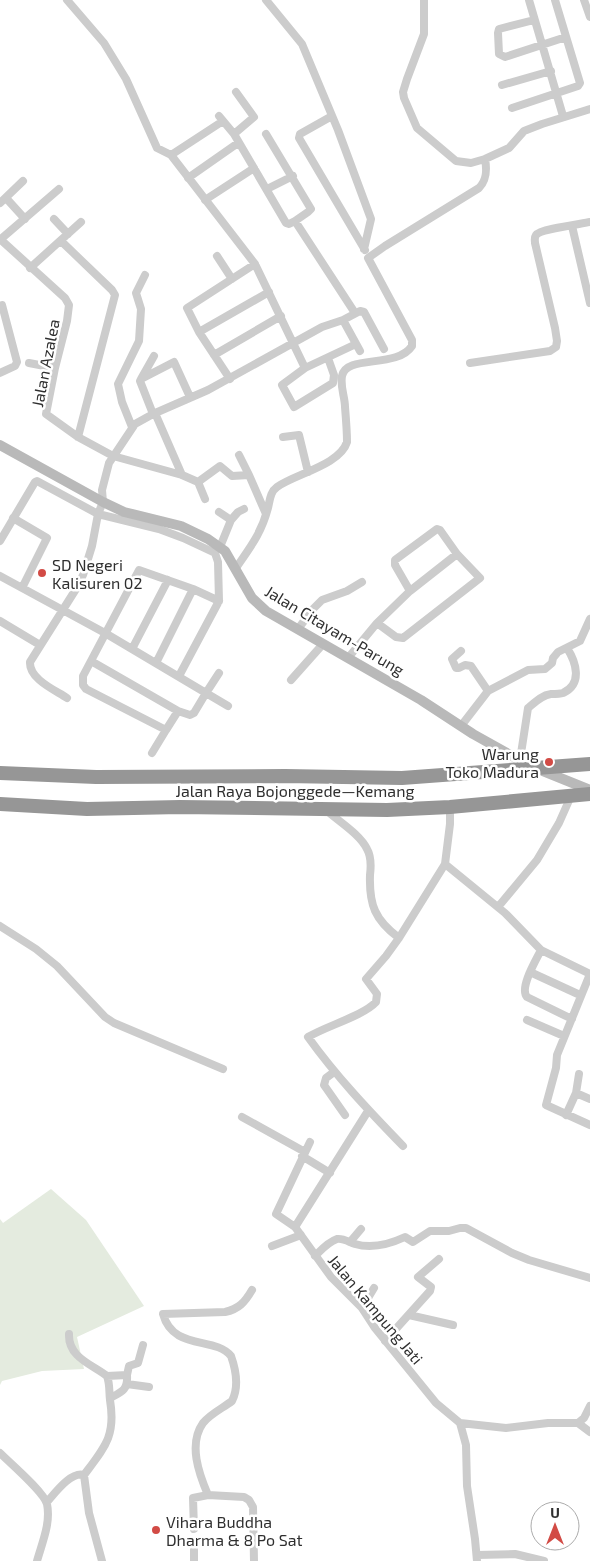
<svg xmlns="http://www.w3.org/2000/svg" width="590" height="1561" font-family="'Exo 2',sans-serif">
<style>
.green{fill:#e4ebdf}
.lines{fill:none;stroke-linecap:round;stroke-linejoin:round}
.street{stroke:#ccc;stroke-width:8}
.secondary{stroke:#b9b9b9;stroke-width:10}
.highway{stroke:#969696;stroke-width:14}
.poi-dot{fill:#d24b45;stroke:#fff;stroke-width:2}
.labels{text-anchor:middle;dominant-baseline:central;stroke-width:5;stroke-linejoin:round;paint-order:stroke}
.street-label{font-size:16px;fill:#2f2f2f;stroke:#fff}
.poi-label{font-size:16px;fill:#2f2f2f;stroke:#fff;text-anchor:start}
</style>
<rect width="100%" height="100%" fill="#fff"/>
<path class="green" d="M51 1189 86 1220 144 1306 77 1337 84 1369 42 1371 2 1381 0 1385V1219L3 1223Z"/>
<g class="lines">
<path class="street" d="M67 0 104 43 126 79 157 148 171 155 255 264 305 368 356 344
M266 0 302 44 338 130 371 219 364 249
M424 0V34L407 79 403 92 404 98 417 128 456 161 471 163 485 159 509 148 524 131 542 124 590 109
M529 0 563 116
M584 0 590 17
M534 20 499 29 498 33 499 54 505 57 566 37
M502 85 551 71
M512 108 578 86 580 83 555 0
M219 116 234 134 286 223 289 224 295 221 355 313
M332 116 300 134 299 138 365 250
M234 134 254 117 236 92
M266 134 311 209 308 212 295 221
M171 155 223 121
M188 178 238 143
M267 189 293 176
M6 198 25 219
M205 200 254 168
M0 203 23 181
M54 219 68 234
M572 226 590 303
M0 239 65 298 69 305 67 321 55 368 46 414 78 437 113 456 182 475 198 482 205 499
M1 239 59 189
M61 241 112 290 115 295 78 437
M217 256 232 279
M30 268 81 222
M343 320 360 351
M199 332 269 292
M214 355 281 316
M154 356 141 379 174 362 190 397
M29 363 55 368
M470 363 550 351 556 347 557 341 555 328 535 243C535 240 534 238 536 235 540 229 581 224 590 222
M305 368 282 385 294 407 333 383 334 375 328 358
M0 373 15 366 17 362 2 305
M141 379 140 381 153 414
M230 379 199 332 187 308 255 264
M155 413 182 475
M132 427 122 402 118 384 139 341 141 309 136 293 145 275
M283 437 299 435 308 472
M239 455 249 475
M198 482 220 466 232 476 249 475 266 514
M219 512 231 520 220 547
M13 518 47 538 22 588
M231 520 238 512 244 509
M0 541 35 482 37 481 98 514 159 529 183 538 215 553 218 562 219 601
M236 568C251 546 261 534 268 508 270 500 270 492 277 487 295 474 340 465 347 442 347 431 346 419 345 407 345 397 340 387 342 376 346 354 397 369 412 346V340L368 258 385 246 479 188C487 180 487 170 485 159
M0 576 105 633 206 693 194 713 190 715 178 711 91 661
M0 621 40 645
M377 623 396 637 403 638 480 578 457 554 440 530 437 529 395 560V565L410 591
M298 629 313 609 322 600 347 591 362 582
M132 649 168 580
M461 651 452 659 456 668H459L465 665 471 666 488 691
M348 658 377 623 410 591 457 554
M156 663 193 589
M219 673 206 693 228 706
M291 680 323 644
M67 698C55 690 29 679 30 662L76 589 83 575 92 546 98 514 103 502 102 490 109 463 135 424 153 414 208 390 322 327 343 320 360 311 364 312 384 349
M178 711 166 730 86 689 83 685V676L139 570 193 589 219 601 179 676
M461 726 488 691 528 670 545 669 552 663 553 658 558 652 580 641 590 619
M152 753 166 730
M520 760 528 708C535 702 542 695 551 694 555 694 560 694 563 693 583 684 576 662 567 648
M325 809C338 821 360 834 367 849 371 856 371 867 370 875 369 905 375 920 399 938
M445 864 505 913 541 950
M498 907 537 860 559 823 571 796
M0 926 36 949 57 966 105 1017 114 1023 223 1069
M530 972 580 995
M572 1019 527 997C519 988 536 960 541 950L590 974 557 1055 556 1068 546 1105 590 1125
M527 1020 564 1036
M334 1072 326 1078 324 1085 345 1115
M576 1093 590 1099
M566 1115 576 1093 579 1074
M242 1117 305 1152
M310 1142 276 1214 295 1227 331 1277 362 1308 375 1328 436 1403 460 1423 466 1445 467 1486 475 1539 477 1561
M403 1146C369 1111 336 1076 308 1037 326 1026 363 1016 376 1002L377 994 366 979 386 956 399 938 445 864 450 824V807
M302 1156 330 1173
M295 1227 368 1111
M350 1242 361 1229
M272 1246 301 1235
M315 1256C321 1250 328 1242 337 1239 343 1238 349 1242 355 1244 372 1249 390 1244 405 1237L413 1242 430 1231H449L460 1228H466L512 1253 529 1260 590 1278
M252 1290C245 1302 239 1309 225 1312L163 1314C173 1351 215 1336 231 1356 236 1370 239 1387 232 1401 223 1408 210 1414 203 1423 188 1444 199 1474 208 1495L244 1497 249 1500 253 1507 254 1561
M362 1308 374 1288
M409 1315 453 1325
M385 1341 430 1291 431 1287 418 1277 439 1259
M127 1375 129 1366 138 1363 143 1345
M107 1376 127 1375C128 1390 122 1392 110 1398
M127 1384 149 1387
M460 1423 506 1428 548 1423H578L584 1418 590 1406
M578 1423 590 1432
M0 1453C10 1463 44 1492 47 1504 51 1523 42 1543 37 1561
M84 1475 89 1513 102 1561
M47 1502C55 1493 71 1471 84 1475 105 1447 116 1436 110 1400 109 1392 110 1384 107 1376 91 1364 68 1357 69 1334
M194 1529 193 1498 208 1495
M194 1544V1561
M477 1555 515 1554 544 1561"/>
<path class="secondary" d="M0 445 103 502 124 512 181 526 208 539 225 551 252 598 266 611 421 700 473 734 514 757 538 769 590 790"/>
<path class="highway" d="M0 773 96 777 285 776 402 778 590 764
M0 804 87 809 180 807 387 810 450 807 590 794"/>
</g>
<g class="poi-dot">
<circle cx="42" cy="573" r="5"/>
<circle cx="549" cy="762" r="5"/>
<circle cx="156" cy="1530" r="5"/>
</g>
<g class="labels">
<g class="street-label">
<text transform="translate(45 363) rotate(-79)">Jalan Azalea</text>
<text transform="translate(335 630) rotate(31)">Jalan Citayam-Parung</text>
<text x="295" y="790">Jalan Raya Bojonggede—Kemang</text>
<text transform="translate(376 1309) rotate(50)">Jalan Kampung Jati</text>
</g>
<g class="poi-label">
<text x="52" y="564">SD Negeri<tspan x="52" dy="18">Kalisuren 02</tspan></text>
<text x="539" y="753" text-anchor="end">Warung<tspan x="539" dy="18">Toko Madura</tspan></text>
<text x="166" y="1521">Vihara Buddha<tspan x="166" dy="18">Dharma &amp; 8 Po Sat</tspan></text>
</g>
</g>
<g transform="translate(555 1526)"><circle r="24" fill="#ffffff" stroke="#acacac"/>
<path d="M0-4L9 19L0 12L-9 19Z" fill="#d24b45"/>
<text y="-8" font-size="14" font-weight="bold" text-anchor="middle" fill="#2f2f2f">U</text>
</g>
</svg>
